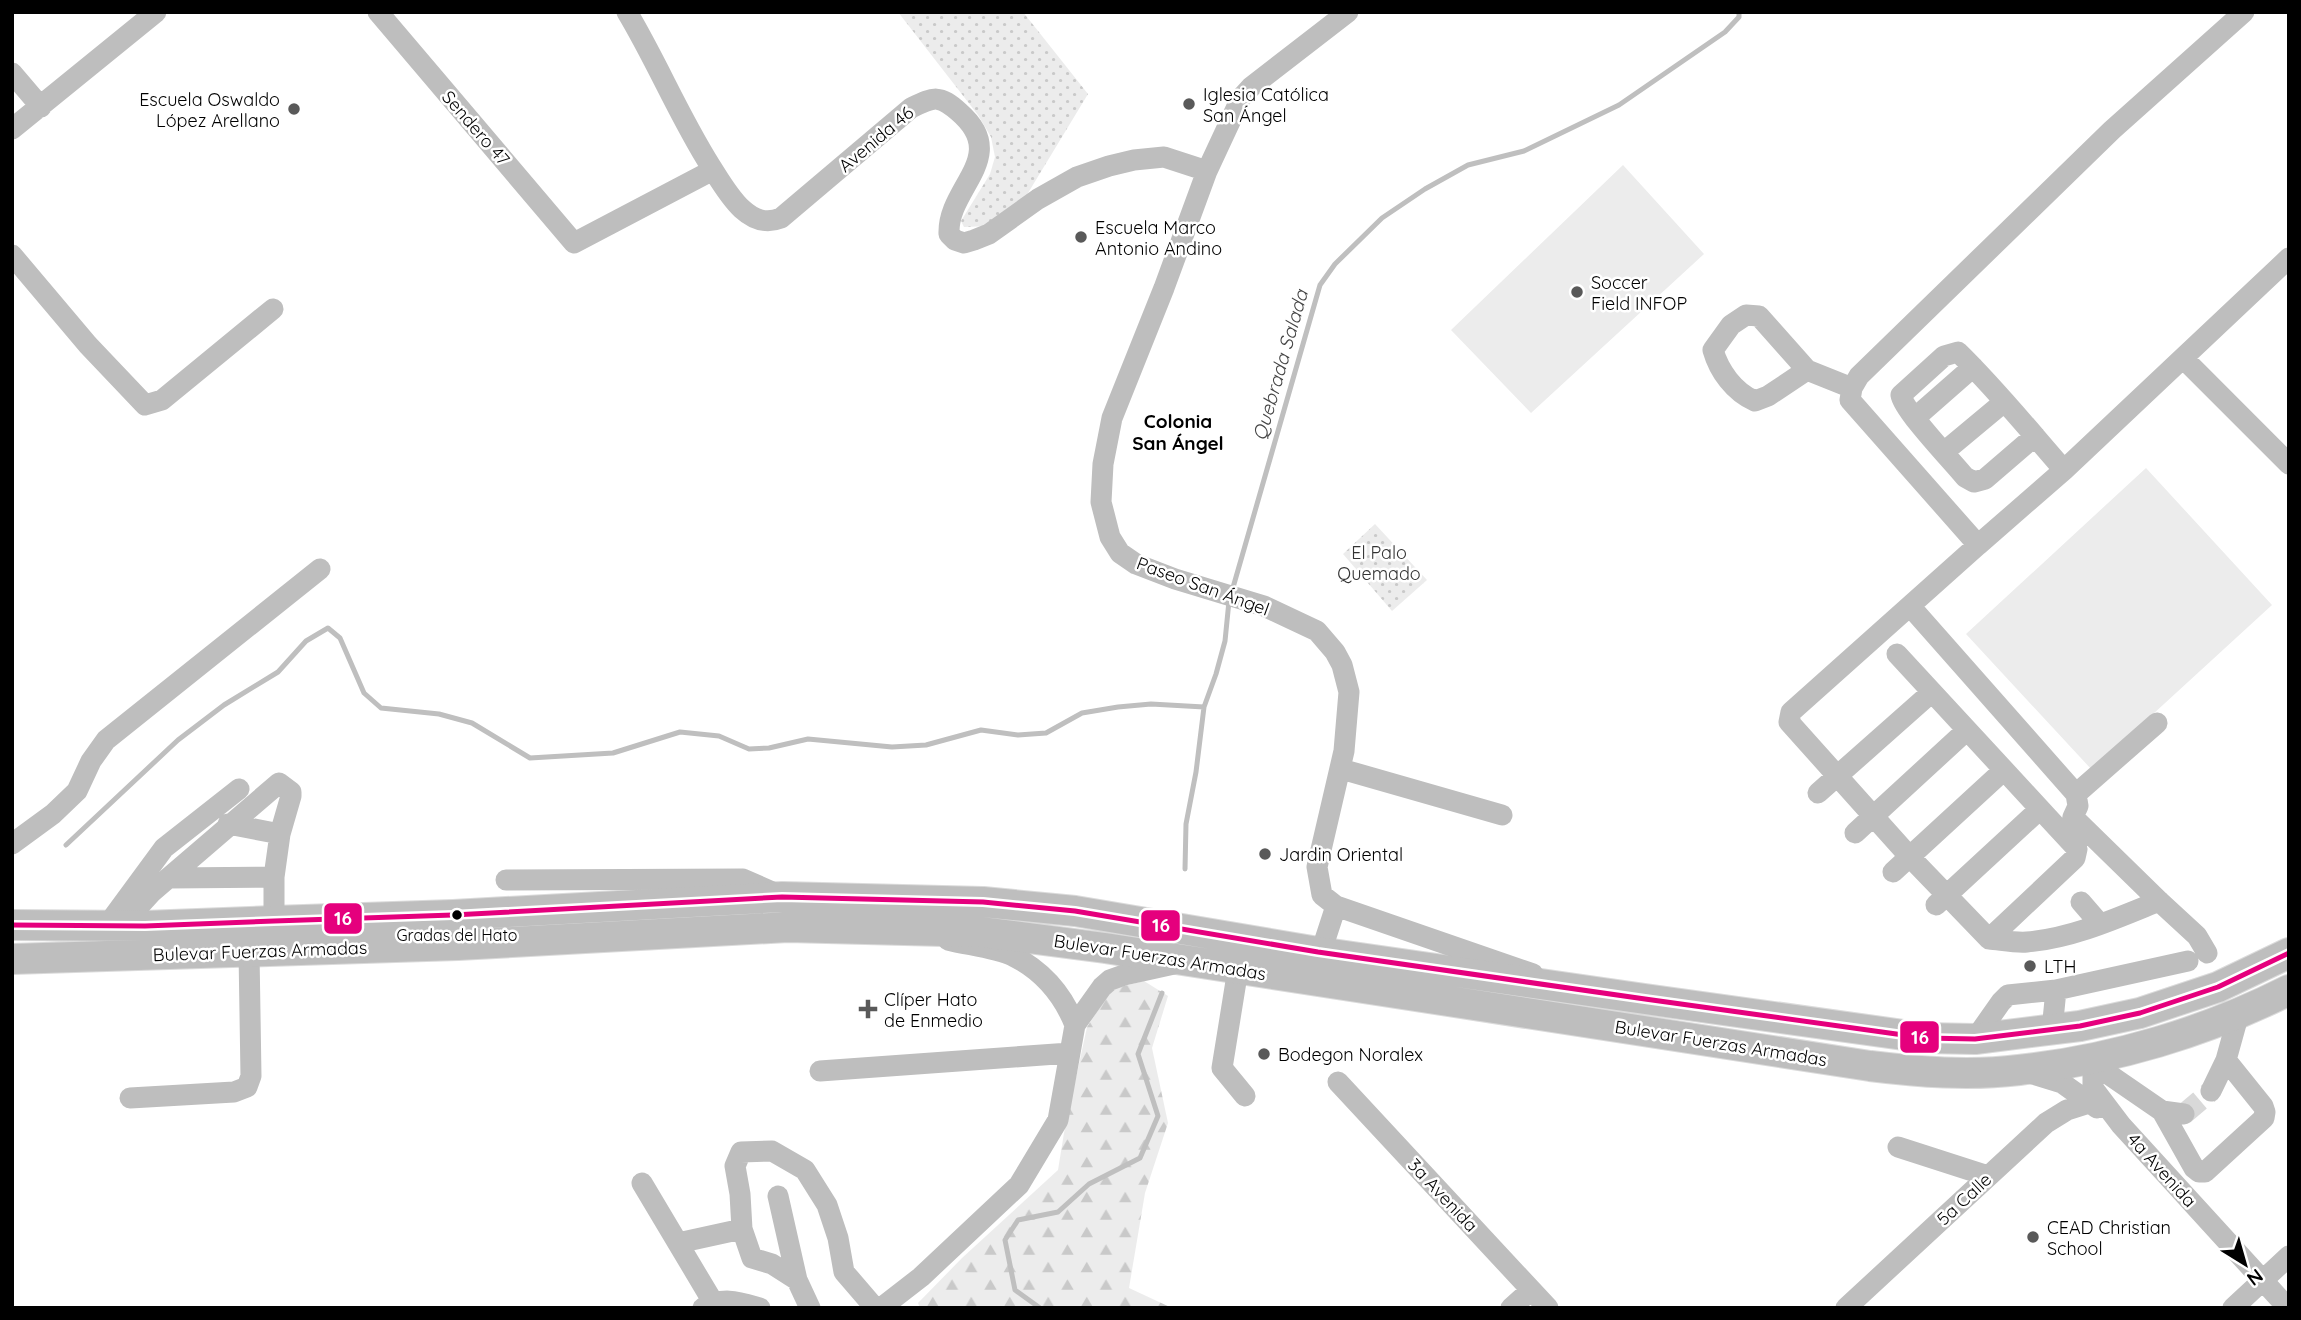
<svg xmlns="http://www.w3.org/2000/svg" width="2301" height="1320" font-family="Quicksand,sans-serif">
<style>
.forest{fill:url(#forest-firs)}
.park{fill:url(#park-dots)}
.garden{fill:#ececec}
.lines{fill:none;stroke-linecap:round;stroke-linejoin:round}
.stream{stroke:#bfbfbf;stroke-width:5}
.minor-tunnel{stroke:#d9d9d9;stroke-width:21;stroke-dasharray:21 10;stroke-linecap:butt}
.highway-casing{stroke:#dbdbdb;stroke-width:32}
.minor{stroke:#bebebe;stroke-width:21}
.highway{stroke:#bebebe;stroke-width:30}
.bus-1-casing{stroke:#fff;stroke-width:10}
.bus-1{stroke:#e5007d;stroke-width:5}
.poi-dot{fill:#595959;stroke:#fff;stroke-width:2.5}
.bus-dot{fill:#000;stroke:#fff;stroke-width:2.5}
.labels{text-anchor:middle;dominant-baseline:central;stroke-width:5;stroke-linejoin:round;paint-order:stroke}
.bus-label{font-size:16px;fill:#000;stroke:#fff}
.poi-label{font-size:18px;fill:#000;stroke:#fff;text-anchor:start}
.street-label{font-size:18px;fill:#000;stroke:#fff}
.park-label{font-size:18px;fill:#333;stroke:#fff}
.water-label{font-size:19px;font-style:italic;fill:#444;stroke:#fff}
.neighbourhood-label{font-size:19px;font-weight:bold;fill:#000;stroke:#fff}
.line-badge{stroke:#fff;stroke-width:2.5}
.badge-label{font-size:19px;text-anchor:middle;font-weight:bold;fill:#fff}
</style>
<defs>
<pattern id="forest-firs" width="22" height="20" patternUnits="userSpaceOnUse" patternTransform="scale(1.75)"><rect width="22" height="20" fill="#ececec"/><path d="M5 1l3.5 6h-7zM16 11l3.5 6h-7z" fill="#c9c9c9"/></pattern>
<pattern id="park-dots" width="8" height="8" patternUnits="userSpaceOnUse" patternTransform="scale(1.75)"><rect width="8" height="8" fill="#ececec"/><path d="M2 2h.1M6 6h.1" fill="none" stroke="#c9c9c9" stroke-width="1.8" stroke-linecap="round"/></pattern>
</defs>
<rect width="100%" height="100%" fill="#fff"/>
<path class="forest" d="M1144 981 1168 996 1152 1048 1168 1123 1145 1193 1129 1288 1172 1308H920L918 1303 962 1258 1058 1170 1064 1133 1087 1027 1112 989Z"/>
<path class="park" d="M898 12H1023L1088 94 1025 198 989 226 964 227 961 221 990 174 995 157 991 137 978 115Z
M1375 524 1427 580 1392 611 1343 554Z"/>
<path class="garden" d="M1623 165 1704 254 1531 413 1451 330Z
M2146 468 2272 605 2092 770 1966 634Z"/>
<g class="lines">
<path class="stream" d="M1232 591 1320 285 1335 264 1382 218 1425 189 1468 165 1524 151 1619 105 1725 32 1739 17V12
M66 845 178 740 224 705 278 672 306 641 328 628 340 638 364 693 381 708 439 714 472 723 530 758 613 753 680 732 719 736 749 749 769 748 808 739 892 747 926 745 981 730 1018 735 1046 733 1082 713 1118 707 1151 704 1204 707
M1185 869 1186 824 1196 772 1204 707 1216 674 1225 641 1229 601
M1040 1308 1015 1290 1005 1240 1018 1220 1058 1212 1089 1184 1140 1158 1158 1116 1138 1054 1162 993"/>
<path class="minor-tunnel" d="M2184 1114 2211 1091"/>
<defs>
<path id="highway" d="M12 925 145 926 274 921 453 915 782 897 983 902 1075 911 1318 952 1645 999 1925 1038 1975 1039 2080 1026 2140 1013 2218 987 2289 953
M12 959 458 945 788 927 982 932 1105 948 1870 1066C1919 1072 1969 1076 2019 1070 2112 1060 2206 1032 2289 990"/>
</defs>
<use href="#highway" class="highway-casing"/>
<path class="minor" d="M378 12 574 243 713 170
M627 12C657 62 679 116 710 165 719 179 729 197 742 209 754 220 766 224 781 218L911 108C934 97 939 94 959 112 1011 157 947 187 949 234L955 240 964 243 974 240 989 234 1038 199 1077 177 1109 166 1134 160 1164 157 1207 171
M1348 12 1251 87 1241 98 1207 171 1164 288 1112 418 1103 464 1101 502 1110 537 1120 553 1136 564 1175 579 1264 606 1317 631 1335 652 1342 665 1349 692 1344 751 1317 867 1322 895 1336 906 1533 974
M2244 12 2112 130 1859 376 1852 388 1850 400 1978 545 2064 470 2289 258
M12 73 41 107
M12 129 156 12
M12 255 88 345 145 405 162 400 273 309
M2183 358 2289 464
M1807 370 1768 396 1755 401C1734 392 1719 371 1713 350L1731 325 1746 315 1759 316 1807 370 1852 388
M1916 417 1973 367
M2035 436 1985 479 1974 482 1965 477C1952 461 1903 410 1901 395L1944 356 1958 352C1996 389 2029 430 2064 470
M1944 452 2004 402
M1978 545 1791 712 1789 722 1909 856 1989 939C2001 940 2015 943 2027 942 2073 938 2117 918 2159 901
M1910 606 2076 794 2078 806 2073 817 2159 901 2197 936 2207 953
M1897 654 2077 849 2075 858 1989 939
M1341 769 1502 815
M1818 793 1932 692
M2076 794 2157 723
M228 824 280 834
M1855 833 1967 730
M12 844 53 814 77 791 91 761 106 740 320 569
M1893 872 2004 770
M169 878 274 877
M506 880 743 879 777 894
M2081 902 2100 924
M1936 905 2040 809
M114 916 164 848 239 789
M121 926 152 892 279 783 291 792V796L280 834 274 877V921
M948 940C967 945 996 948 1013 956 1043 971 1063 995 1075 1025
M1321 952 1336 906
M1238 969 1222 1068 1245 1096
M2052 1030 2056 990
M1975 1039 2001 1002 2008 995 2056 990 2188 961
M2116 1056 2098 1067 2093 1077V1088L2121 1125 2288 1308
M2098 1067 2162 1111 2184 1114
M820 1071 1070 1053
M2030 1073 2062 1083 2097 1108
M1338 1082 1548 1308
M2211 1091 2226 1060 2239 1013
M130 1098 234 1092 247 1087 251 1076 249 952
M2162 1111 2194 1168 2199 1172H2205L2264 1118 2265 1112 2263 1106 2226 1060
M1898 1147 1988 1176
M642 1183 713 1302
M778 1196 797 1280
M678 1243 742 1229
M703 1308C723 1296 739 1302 760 1308
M810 1308 797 1280 772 1264 752 1258 742 1229 740 1194 735 1166 741 1152 772 1151 805 1170 827 1205 838 1238 844 1272 875 1308
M881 1308 921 1277 1019 1185 1058 1120 1075 1025 1102 987 1110 980 1124 975 1174 964
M1511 1308 1531 1290
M1846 1308 2046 1123 2067 1110 2089 1103
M2233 1308 2289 1256"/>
<use href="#highway" class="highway"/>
<defs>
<path id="bus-1" d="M12 925 145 926 274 921 453 915 782 897 983 902 1075 911 1318 952 1645 999 1925 1038 1975 1039 2080 1026 2140 1013 2218 987 2289 953"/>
</defs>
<use href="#bus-1" class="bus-1-casing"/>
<use href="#bus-1" class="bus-1"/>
</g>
<g class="poi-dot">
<circle cx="1189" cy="104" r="7"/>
<circle cx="294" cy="109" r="7"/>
<circle cx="1081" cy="237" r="7"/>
<circle cx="1577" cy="292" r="7"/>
<circle cx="1265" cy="854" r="7"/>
<circle cx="2030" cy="966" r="7"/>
<path d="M864.5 998.5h7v7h7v7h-7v7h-7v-7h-7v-7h7z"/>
<circle cx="1264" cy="1054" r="7"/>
<circle cx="2033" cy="1237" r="7"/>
</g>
<circle class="bus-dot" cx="457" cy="915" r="6"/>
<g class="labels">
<g class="bus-label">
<text x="457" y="935">Gradas del Hato</text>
</g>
<g class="poi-label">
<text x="1203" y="94">Iglesia Católica<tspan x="1203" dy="21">San Ángel</tspan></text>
<text x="280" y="99" text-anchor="end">Escuela Oswaldo<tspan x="280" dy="21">López Arellano</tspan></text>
<text x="1095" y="227">Escuela Marco<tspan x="1095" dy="21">Antonio Andino</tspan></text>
<text x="1591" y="282">Soccer<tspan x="1591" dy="21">Field INFOP</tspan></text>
<text x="1279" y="854">Jardin Oriental</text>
<text x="2044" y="966">LTH</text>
<text x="884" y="999">Clíper Hato<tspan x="884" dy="21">de Enmedio</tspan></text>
<text x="1278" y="1054">Bodegon Noralex</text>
<text x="2047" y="1227">CEAD Christian<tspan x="2047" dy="21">School</tspan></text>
</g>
<g class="street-label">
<text transform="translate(476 128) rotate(49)">Sendero 47</text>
<text transform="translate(876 139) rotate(-40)">Avenida 46</text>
<text transform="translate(1203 586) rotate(20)">Paseo San Ángel</text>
<text transform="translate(260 951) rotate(-2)">Bulevar Fuerzas Armadas</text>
<text transform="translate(1160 957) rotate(9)">Bulevar Fuerzas Armadas</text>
<text transform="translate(1721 1043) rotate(9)">Bulevar Fuerzas Armadas</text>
<text transform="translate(2162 1170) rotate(48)">4a Avenida</text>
<text transform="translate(1443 1195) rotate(47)">3a Avenida</text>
<text transform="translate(1964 1199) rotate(-43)">5a Calle</text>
</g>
<g class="park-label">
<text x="1379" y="552">El Palo<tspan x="1379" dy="21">Quemado</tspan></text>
</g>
<g class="water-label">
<text transform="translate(1280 365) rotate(-74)">Quebrada Salada</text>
</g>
<g class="neighbourhood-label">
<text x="1178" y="421">Colonia<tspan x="1178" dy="22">San Ángel</tspan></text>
</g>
</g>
<g class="line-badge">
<rect x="323" y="902" width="40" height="33" rx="7" fill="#e5007d"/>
<rect x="1140" y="909" width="41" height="33" rx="7" fill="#e5007d"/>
<rect x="1899" y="1020" width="41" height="34" rx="7" fill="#e5007d"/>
</g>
<g class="badge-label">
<text x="343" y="925">16</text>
<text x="1161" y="932">16</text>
<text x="1920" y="1044">16</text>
</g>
<rect width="2301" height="1320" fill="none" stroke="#000000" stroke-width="28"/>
<g transform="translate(2245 1264) rotate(143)" stroke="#ffffff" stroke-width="5" paint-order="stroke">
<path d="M0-5L12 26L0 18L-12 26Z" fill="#000000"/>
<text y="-10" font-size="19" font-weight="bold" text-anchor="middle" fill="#000000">N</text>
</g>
</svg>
